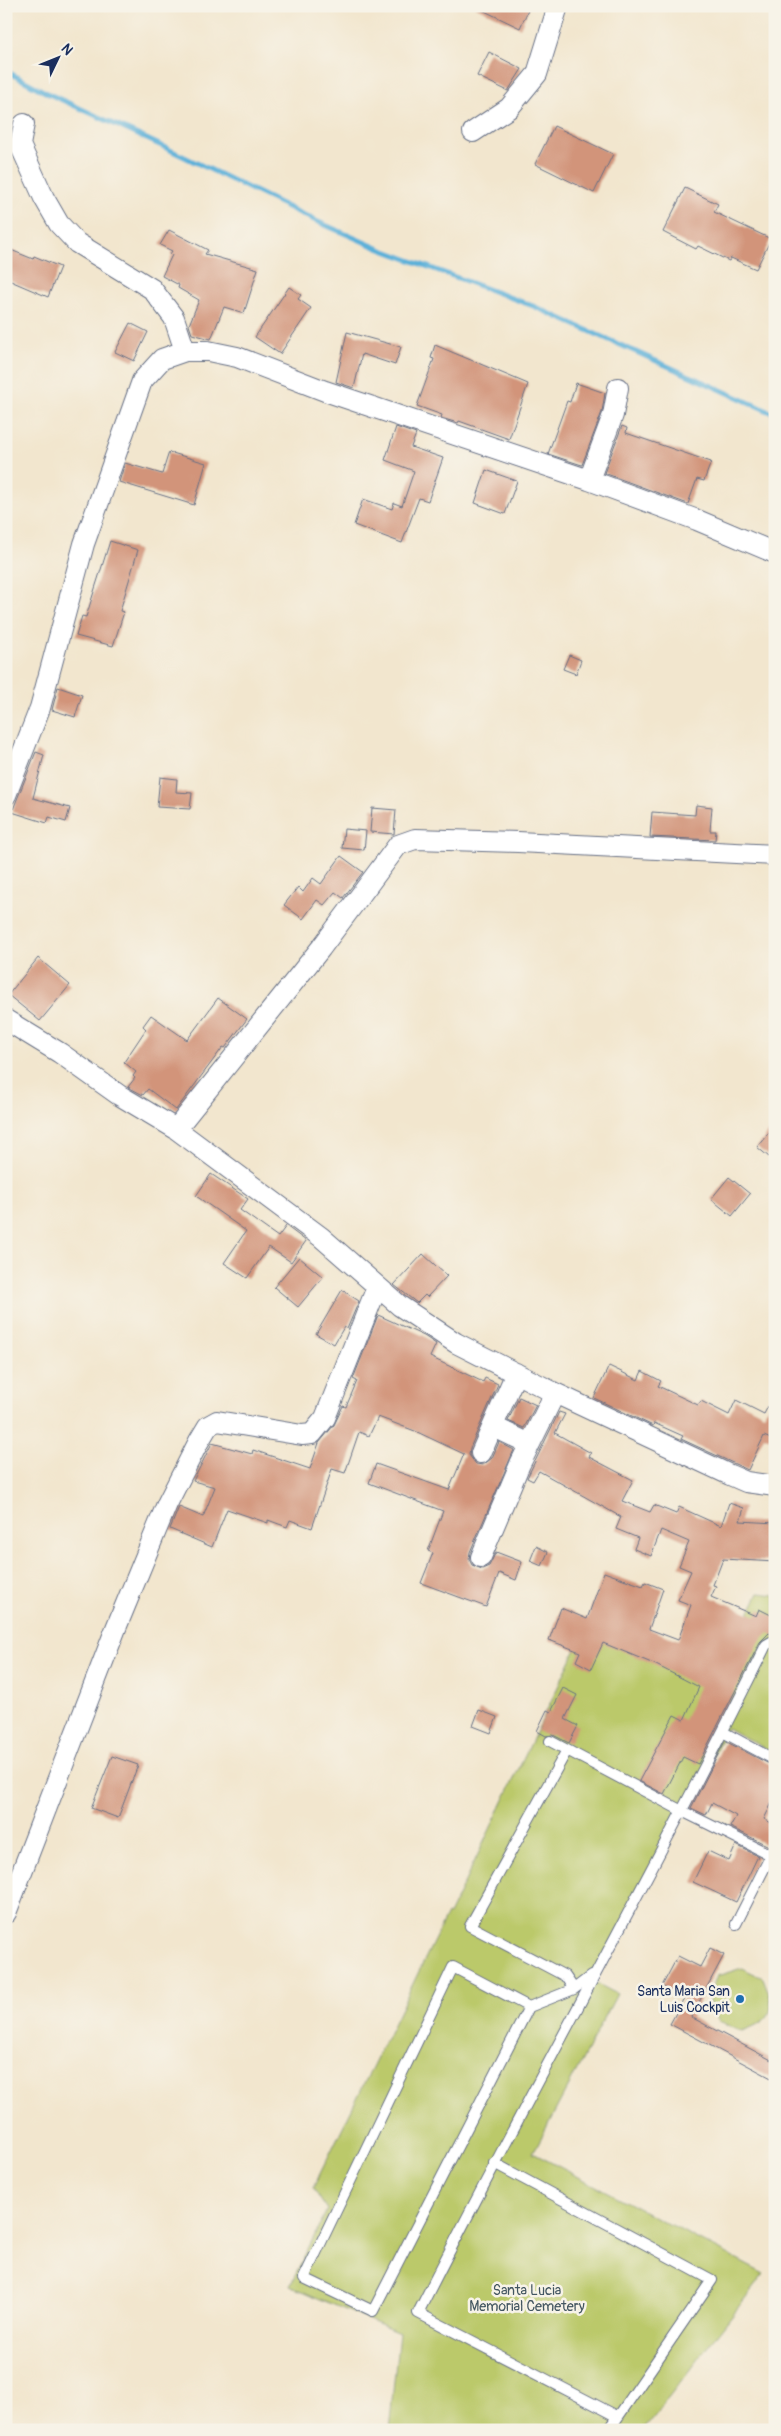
<svg xmlns="http://www.w3.org/2000/svg" width="781" height="2436" font-family="Pangolin,sans-serif">
<style>
.green{fill:#bbc96b;stroke:#6b7c64}
.lines{fill:none;stroke-linecap:round;stroke-linejoin:round}
.stream{stroke:#5db1d9;stroke-width:5}
.building{fill:#d2947a}
.lane-casing{stroke:#666f85;stroke-width:12}
.street-casing{stroke:#666f85;stroke-width:22}
.lane{stroke:#fff;stroke-width:10}
.street{stroke:#fff;stroke-width:20}
.poi-dot{fill:#1f6fb2;stroke:#f7f3e8;stroke-width:2}
.labels{text-anchor:middle;dominant-baseline:central;stroke-width:5;stroke-linejoin:round;paint-order:stroke}
.poi-label{font-size:14px;fill:#1b2f5e;stroke:#f7f3e8;text-anchor:end}
.park-label{font-size:14px;fill:#435661;stroke:#f7f3e8}
</style>
<rect width="100%" height="100%" fill="#f7f3e8"/>
<filter id="ink" filterUnits="userSpaceOnUse"><feTurbulence type="fractalNoise" baseFrequency=".02" numOctaves="2"/><feDisplacementMap in="SourceGraphic" scale="10" xChannelSelector="R" yChannelSelector="G"/><feConvolveMatrix kernelMatrix="1 2 1 2 8 2 1 2 1" color-interpolation-filters="sRGB"/></filter>
<filter id="wash" filterUnits="userSpaceOnUse"><feTurbulence type="fractalNoise" baseFrequency=".0096" numOctaves="4" result="noise"/><feDisplacementMap in="SourceGraphic" scale="20" xChannelSelector="R" yChannelSelector="G"/><feGaussianBlur stdDeviation="1.12" result="paint"/><feColorMatrix in="noise" values="0 0 0 0 0 0 0 0 0 0 0 0 0 0 0 0 0 1.4 0 .05"/><feComposite in="paint" operator="in"/></filter>
<g filter="url(#wash)">
<rect width="100%" height="100%" fill="#f2e6ce"/>
<path class="green" d="M759 1593 775 1595V1754L727 1728 594 1982 617 1994 533 2153 764 2274 643 2430H389L399 2333 290 2286 327 2210 313 2188 447 1914 449 1915 595 1609 720 1672Z
M742 1968 763 1978C776 2010 775 2019 742 2031L719 2021 707 1998 717 1976Z"/>
<g class="lines">
<path class="stream" d="M6 71 49 94 164 147 316 221 380 249 533 306 775 414"/>
</g>
<g id="blocks">
<path class="building" d="M474 6H530L520 28Z
M489 52 522 69 508 91 477 76Z
M554 126 613 154 594 193 535 164Z
M685 188 718 204 714 212 771 239 756 269 731 258 729 261 698 246 696 249 663 232Z
M169 230 208 250 205 254 258 269 244 313 224 307 211 339 192 334 189 325 199 300 178 288 179 285 162 276 172 255 170 254 172 251 160 245Z
M6 248 33 259 34 256 60 267 48 297 6 279Z
M289 287 301 295 298 299 311 308 280 354 255 337Z
M130 323 148 332 134 361 115 352Z
M347 332 401 347 395 365 362 354 354 388 336 382Z
M435 345 528 384 509 439 459 421 458 423 441 418 442 415 417 406 434 359 431 358Z
M576 383 605 393 602 412 582 465 548 454 567 401 570 402Z
M622 426 627 428 626 433 711 462 704 481 697 479 688 504 604 473Z
M396 427 416 434 411 447 443 458 428 501 419 498 402 543 354 525 363 499 392 509 394 503 402 506 414 471 385 460Z
M169 452 206 463 194 505 119 482 125 463 162 474Z
M486 470 517 481 505 514 475 503Z
M110 541 138 550 120 611 124 612 113 646 76 636 82 616 86 617Z
M569 655 581 660 576 674 563 669Z
M58 687 82 695 75 717 52 710Z
M36 752 44 755 33 798 70 808 66 822 49 817 47 823 12 812Z
M160 777 177 779 176 792 192 793 190 809 157 807Z
M696 805 712 807 710 831H716L715 840 650 837 652 812 695 815Z
M372 808 396 810 394 834 370 832Z
M344 829 366 831 364 850 342 848Z
M341 856 363 872 343 898 335 892 324 905 317 900 303 919 284 905 298 887 303 892 313 878 321 884Z
M38 958 70 985 40 1021 8 995Z
M218 998 247 1019 225 1048 223 1047 176 1110 148 1089 143 1095 128 1087 135 1078 133 1076 136 1072 124 1062 146 1029 143 1026 151 1015 187 1040Z
M775 1125V1150L769 1157 757 1147Z
M211 1174 248 1199 240 1210 278 1237 286 1226 306 1241 291 1262 269 1247 247 1278 224 1263 246 1231 196 1196Z
M729 1177 750 1194 732 1216 711 1199Z
M423 1254 447 1276 427 1297 425 1295 417 1303 394 1285Z
M299 1257 323 1277 298 1307 274 1287Z
M342 1290 359 1301 347 1329 344 1327 334 1344 316 1334Z
M378 1315 424 1336 436 1344 430 1357 483 1382 485 1378 498 1384 470 1448 469 1455 476 1464 483 1465 492 1458 499 1442 514 1450 470 1552 469 1559 472 1565 482 1569 489 1566 496 1552 522 1562 516 1580 499 1573 486 1607 421 1583 433 1553 428 1551 443 1511 369 1483 376 1464 449 1490 464 1454 415 1431 378 1417 369 1436 359 1432 345 1473 332 1469 312 1528 290 1520 287 1527 268 1520V1523L227 1509 212 1547 170 1529 179 1507 203 1517 215 1487 193 1481 212 1443 252 1454 253 1450 310 1469 319 1443 334 1425 343 1406 346 1407 357 1381 353 1379Z
M609 1366 638 1380 642 1371 661 1381 658 1386 698 1405 701 1401 729 1415 736 1400 764 1414 775 1393V1441L764 1436 748 1470 735 1464 681 1439 683 1436 654 1423 653 1426 594 1398Z
M519 1397 536 1405 524 1428 508 1421Z
M559 1412 565 1414 555 1433 591 1453 589 1457 633 1480 622 1501 650 1512 654 1505 676 1514 679 1507 721 1526 729 1503 744 1508 740 1521 775 1523V1562L723 1559 713 1585 716 1586 711 1597 756 1616 759 1609 775 1617V1636L769 1633 760 1642 698 1764 683 1757 664 1794 639 1781 674 1715 684 1720 699 1687 654 1664 603 1643 591 1669 576 1661 580 1652 549 1640 561 1608 587 1619 604 1572 643 1586 645 1582 663 1589 649 1629 678 1640 691 1605 678 1600 691 1571 679 1566 689 1542 661 1530 651 1556 634 1549 638 1538 616 1529 621 1517 539 1471 533 1481 527 1478Z
M536 1546 548 1552 542 1566 530 1561Z
M563 1688 577 1695 565 1719 578 1726 569 1743 553 1735 546 1736 537 1731 547 1710 551 1712Z
M479 1710 497 1717 491 1733 473 1726Z
M725 1741 775 1767V1797L764 1819 775 1825V1849L730 1827 736 1816 712 1803 706 1815 691 1808Z
M112 1756 138 1765 118 1818 91 1808Z
M736 1845 758 1856 736 1902 693 1882 708 1851 729 1861Z
M710 1948 724 1955 691 2017 775 2062V2080L670 2024 684 1998 662 1986 678 1956 700 1967Z"/>
</g>
</g>
<g filter="url(#ink)">
<use href="#blocks" fill-opacity="0" stroke="#666f85" stroke-width="1"/>
<g class="lines">
<defs>
<path id="lane" d="M723 1732 775 1760
M550 1741 682 1811 775 1857
M567 1750 470 1926 565 1976 574 1989
M736 1924 771 1855
M529 2007 453 1967 304 2278 373 2311 529 2007 574 1989 591 1976
M494 2163 712 2280 609 2430
M617 2416 418 2313C531 2089 655 1870 766 1645L771 1642 775 1643"/>
<path id="street" d="M24 124 20 145 44 198 59 224 77 243 152 289 174 318 185 351
M473 132 509 108 537 74 558 6
M589 480 613 415 618 388
M6 795 40 708 84 544 142 381 162 359 185 351H208L237 357 325 391 589 480 697 520 775 553
M6 1020 60 1053 119 1095 176 1129 321 1237 400 1306 456 1343 555 1393 730 1475 746 1482 775 1486
M176 1129 321 948 398 845 415 839 518 842 775 855
M494 1427 530 1444
M481 1453 516 1373
M481 1557 520 1464 555 1393
M6 1913 116 1628 167 1504 199 1441 208 1426 217 1421 302 1435 312 1434 325 1418 377 1287"/>
</defs>
<use href="#lane" class="lane-casing"/>
<use href="#street" class="street-casing"/>
<use href="#lane" class="lane"/>
<use href="#street" class="street"/>
</g>
</g>
<circle class="poi-dot" cx="740" cy="1999" r="5"/>
<g class="labels">
<g class="poi-label">
<text x="730" y="1991">Santa Maria San<tspan x="730" dy="16">Luis Cockpit</tspan></text>
</g>
<g class="park-label">
<text x="527" y="2290">Santa Lucia<tspan x="527" dy="16">Memorial Cemetery</tspan></text>
</g>
</g>
<rect width="781" height="2436" fill="none" stroke="#f7f3e8" stroke-width="25"/>
<g transform="translate(58 58) rotate(47)" stroke="#f7f3e8" stroke-width="4" paint-order="stroke">
<path d="M0-4L9 19L0 12L-9 19Z" fill="#1b2f5e"/>
<text y="-8" font-size="14" font-weight="bold" text-anchor="middle" fill="#1b2f5e">N</text>
</g>
</svg>
